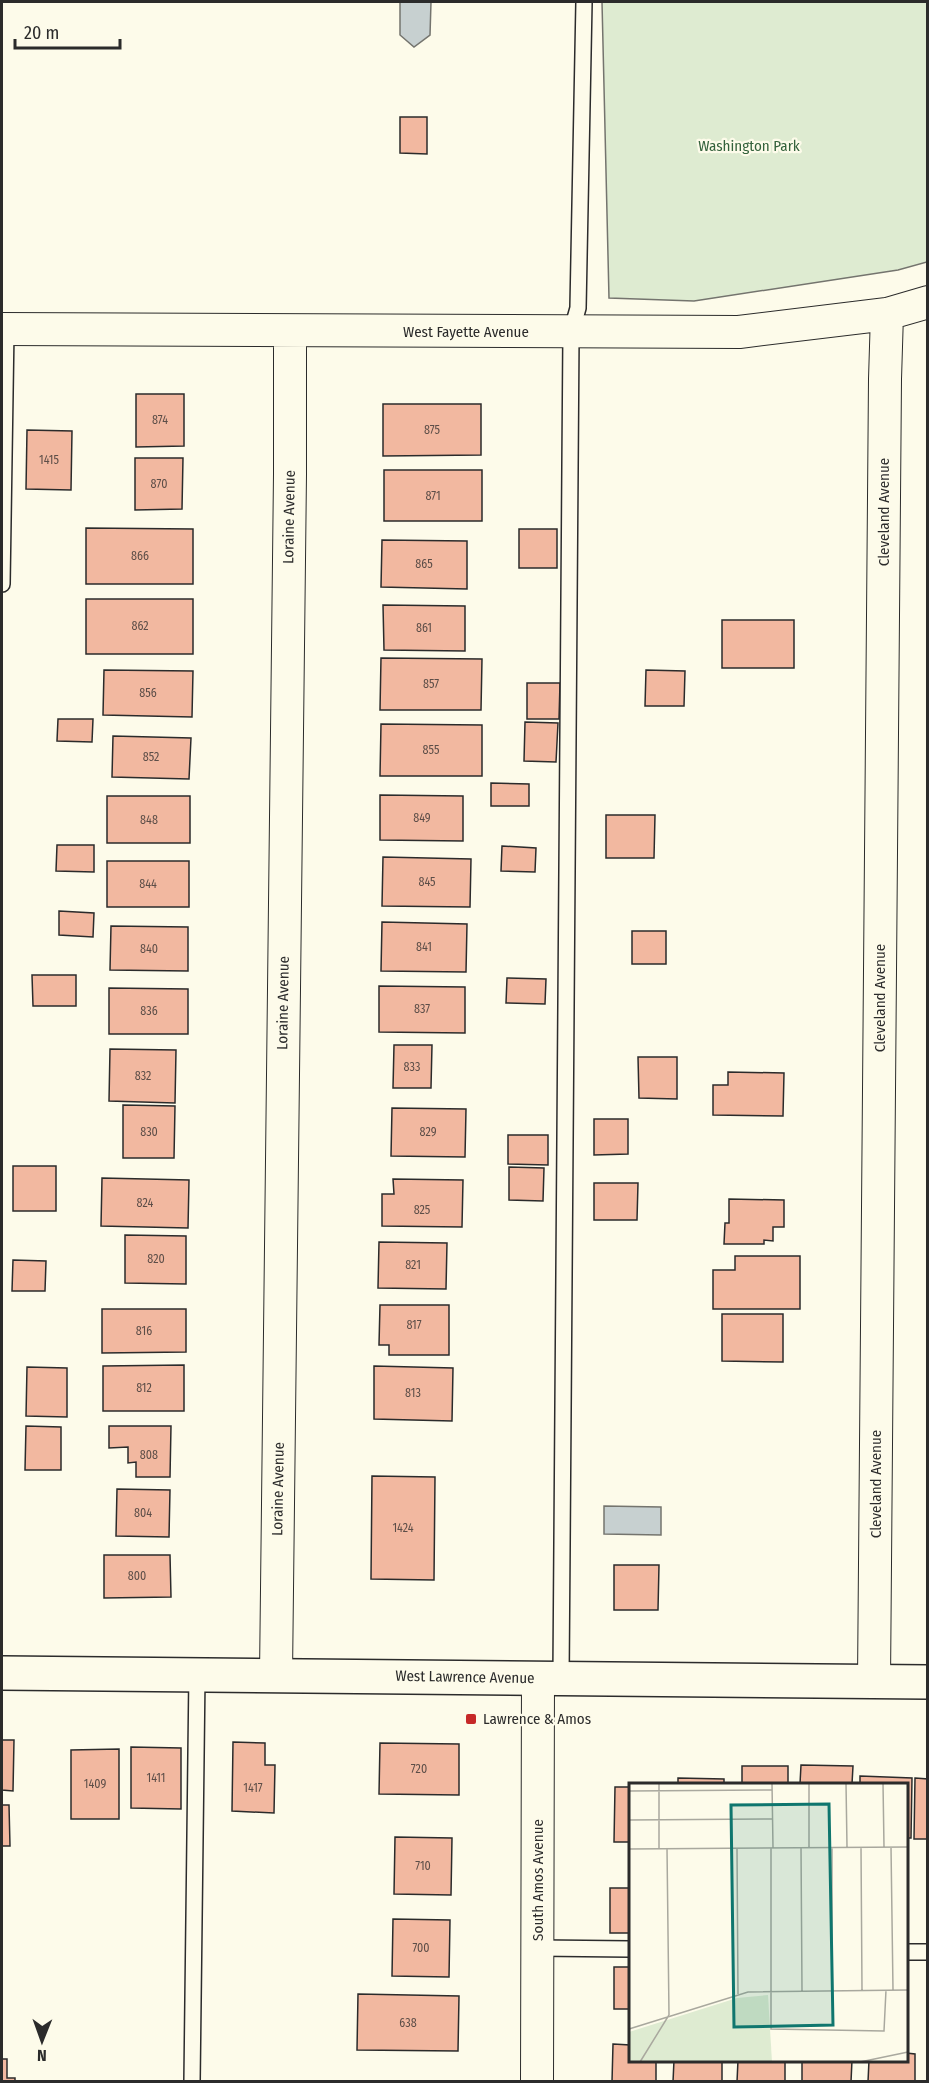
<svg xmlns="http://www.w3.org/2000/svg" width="929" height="2083" font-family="'Fira Sans Condensed',sans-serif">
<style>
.green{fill:#deebd1;stroke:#74746e;stroke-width:1.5}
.water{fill:#c7d0d0;stroke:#74746e;stroke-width:1.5}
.building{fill:#f2b8a0;stroke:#2b2b2b;stroke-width:1.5}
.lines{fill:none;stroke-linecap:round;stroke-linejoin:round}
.lane-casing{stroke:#2b2b2b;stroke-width:18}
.street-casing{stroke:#2b2b2b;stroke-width:34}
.secondary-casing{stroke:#2b2b2b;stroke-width:36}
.lane{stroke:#fdfbea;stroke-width:15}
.street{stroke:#fdfbea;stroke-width:32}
.secondary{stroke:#fdfbea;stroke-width:33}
.poi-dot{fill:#c62828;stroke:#fdfbea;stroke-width:2}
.labels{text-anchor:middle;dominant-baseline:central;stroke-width:4.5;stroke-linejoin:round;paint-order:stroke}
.number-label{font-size:12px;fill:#5d4e48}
.park-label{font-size:15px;fill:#34623c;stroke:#fdfbea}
.street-label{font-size:15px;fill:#2b2b2b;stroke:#fdfbea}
.poi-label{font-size:15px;fill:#2b2b2b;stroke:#fdfbea;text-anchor:start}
.inset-road{fill:none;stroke:#a9a89e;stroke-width:1.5}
.view{fill:#0f766e;fill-opacity:0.15;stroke:#0f766e;stroke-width:3}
.inset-edge{fill:none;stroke:#2b2b2b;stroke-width:3}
</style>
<rect width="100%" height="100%" fill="#fdfbea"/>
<path class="green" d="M602 2H927V262L898 270 694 301 609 298Z"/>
<path class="water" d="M400 2H431L430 35 414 47 400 35Z
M604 1506 661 1507V1535L604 1534Z"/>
<path class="building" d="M400 117H427V154L400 153Z
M136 394H184V446L136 447Z
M383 404H481V455L383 456Z
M27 430 72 431 71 490 26 489Z
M135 458H183L182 509 135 510Z
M384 470H482V521H384Z
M86 528 193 529V584H86Z
M519 529H557V568H519Z
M382 540 467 541V589L381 587Z
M86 599H193V654H86Z
M383 605 465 606V651L384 650Z
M722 620H794V668H722Z
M381 658 482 659 481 710H380Z
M104 670 193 671 192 717 103 715Z
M646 670 685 671 684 706H645Z
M527 683H560L559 719H527Z
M58 719H93L92 742 57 741Z
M525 722 558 723 556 762 524 761Z
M381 724 482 725V776H380Z
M113 736 191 738 189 779 112 777Z
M491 783 529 784V806H491Z
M380 795 463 796V841L380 840Z
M107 796H190V843H107Z
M606 815H655L654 858H606Z
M57 845H94V872L56 871Z
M502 846 536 848 535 872 501 871Z
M383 857 471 859 470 907 382 906Z
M107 861H189V907H107Z
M59 911 94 913 93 937 59 935Z
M382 922 467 924 466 972 381 971Z
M111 926 188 927V971L110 970Z
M632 931H666V964H632Z
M32 975H76V1006H33Z
M507 978 546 979 545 1004 506 1003Z
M379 986 465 987V1033L379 1032Z
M109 988 188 989V1034H109Z
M394 1045H432L431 1088H393Z
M110 1049 176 1050 175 1103 109 1101Z
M638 1057H677V1099L639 1098Z
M728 1072 784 1073 783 1116 713 1115V1085H728Z
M123 1105 175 1106 174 1158H123Z
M392 1108 466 1109 465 1157 391 1156Z
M594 1119H628V1154L594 1155Z
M508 1135H548V1165L508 1164Z
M13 1166H56V1211H13Z
M509 1167 544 1168 543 1201 509 1200Z
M102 1178 189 1180 188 1228 101 1226Z
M393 1179 463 1180 462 1227 382 1226V1194H394Z
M594 1183H638L637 1220H594Z
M729 1199 784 1200V1227H773V1241L764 1240V1244H724L725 1223H729Z
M125 1235 186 1236V1284L125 1283Z
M379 1242 447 1243 446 1289 378 1288Z
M735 1256H800V1309H713V1270H735Z
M13 1260 46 1261 45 1291H12Z
M380 1305H449V1355H389V1345H379Z
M102 1309H186V1352L102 1353Z
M722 1314H783V1362L722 1361Z
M184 1365V1411H103V1366Z
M374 1366 453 1368 452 1421 374 1419Z
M27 1367 67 1368V1417L26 1416Z
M26 1426 61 1427V1470H25Z
M109 1426H171L170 1477H136V1462L128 1463V1447L109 1448Z
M372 1476 435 1477 434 1580 371 1579Z
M117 1489 170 1490 169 1537 116 1536Z
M104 1555H170L171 1597 104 1598Z
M614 1565H659L658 1610H614Z
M2 1740H14L13 1791 2 1790Z
M233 1742 265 1743V1765H275L274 1813 232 1811Z
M380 1743 459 1744V1795L379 1794Z
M131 1747 181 1748V1809L131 1808Z
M119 1749V1819H71V1750Z
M801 1765 853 1766 852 1784H800Z
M742 1766H788V1784H742Z
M860 1776 912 1778 911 1838H906V1784H860Z
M678 1778 724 1779V1784H678Z
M915 1778 928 1779V1839H914Z
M615 1787H630V1842H614Z
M2 1805H9L10 1846H2Z
M395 1837 452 1838 451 1895 394 1894Z
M610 1888H630V1933H610Z
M393 1919 450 1920 449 1977 392 1976Z
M614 1967H630V2009H614Z
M358 1994 459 1996 458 2051 357 2050Z
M613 2044 630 2045V2060H656V2082H612Z
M906 2053 915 2054V2082H868L869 2060H906Z
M2 2059H7V2078H15V2082H2Z
M674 2060H722V2082H673Z
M738 2060H785V2082H737Z
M802 2060H852L851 2082H802Z"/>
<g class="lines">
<defs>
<path id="lane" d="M2 584 6 329
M561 1678 571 333 578 308 584 2
M538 1948 630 1949
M906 1952H928
M192 2082 197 1674"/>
<path id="street" d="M2 329 739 332 887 314 928 302
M276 1675 290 474V331
M874 1682 885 379 887 314
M537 2082 538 1678"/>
<path id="secondary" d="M2 1673 928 1682"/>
</defs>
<use href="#lane" class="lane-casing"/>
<use href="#street" class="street-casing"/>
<use href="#secondary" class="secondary-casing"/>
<use href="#lane" class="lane"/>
<use href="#street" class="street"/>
<use href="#secondary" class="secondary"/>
</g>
<rect class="poi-dot" x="465" y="1713" width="12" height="12" rx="3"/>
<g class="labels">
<g class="number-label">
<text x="160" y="420">874</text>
<text x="432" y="430">875</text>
<text x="49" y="460">1415</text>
<text x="159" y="484">870</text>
<text x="433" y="496">871</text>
<text x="140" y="556">866</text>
<text x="424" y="564">865</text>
<text x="140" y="626">862</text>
<text x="424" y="628">861</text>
<text x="431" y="684">857</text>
<text x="148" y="693">856</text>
<text x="431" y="750">855</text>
<text x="151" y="757">852</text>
<text x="422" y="818">849</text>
<text x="149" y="820">848</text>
<text x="427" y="882">845</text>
<text x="148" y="884">844</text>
<text x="424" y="947">841</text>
<text x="149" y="949">840</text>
<text x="422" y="1009">837</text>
<text x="149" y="1011">836</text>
<text x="412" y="1067">833</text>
<text x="143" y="1076">832</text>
<text x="149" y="1132">830</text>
<text x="428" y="1132">829</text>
<text x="145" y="1203">824</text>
<text x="422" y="1210">825</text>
<text x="156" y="1259">820</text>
<text x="413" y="1265">821</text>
<text x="414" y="1325">817</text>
<text x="144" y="1331">816</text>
<text x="144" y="1388">812</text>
<text x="413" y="1393">813</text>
<text x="149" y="1455">808</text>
<text x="143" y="1513">804</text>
<text x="403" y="1528">1424</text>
<text x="137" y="1576">800</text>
<text x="419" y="1769">720</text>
<text x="156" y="1778">1411</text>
<text x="95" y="1784">1409</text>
<text x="253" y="1788">1417</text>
<text x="423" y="1866">710</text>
<text x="421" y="1948">700</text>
<text x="408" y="2023">638</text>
</g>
<g class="park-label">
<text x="749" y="146">Washington Park</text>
</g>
<g class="street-label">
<text x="466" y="332">West Fayette Avenue</text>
<text transform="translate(884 512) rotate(-90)">Cleveland Avenue</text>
<text transform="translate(289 517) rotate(-89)">Loraine Avenue</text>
<text transform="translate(880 998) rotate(-90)">Cleveland Avenue</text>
<text transform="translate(283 1003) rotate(-89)">Loraine Avenue</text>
<text transform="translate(876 1484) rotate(-90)">Cleveland Avenue</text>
<text transform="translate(278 1489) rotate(-89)">Loraine Avenue</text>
<text transform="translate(465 1677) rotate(1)">West Lawrence Avenue</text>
<text transform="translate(538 1880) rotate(-90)">South Amos Avenue</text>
</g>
<g class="poi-label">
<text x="483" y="1719">Lawrence &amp; Amos</text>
</g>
</g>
<g transform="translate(629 1783)">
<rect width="279" height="279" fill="#fdfbea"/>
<path d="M139 212 143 279H0V249L108 215Z" fill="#deebd1"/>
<path class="inset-road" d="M30 0V65M143 0 144 65M180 0V64M217 0 218 64M254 0 255 64M0 8 143 7M0 37 143 36M172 64 173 208M203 64V207M232 64 233 207M262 64 264 207M38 65 40 232M108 65 109 211M142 65V246L255 248 257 207M0 66 279 64M0 246 119 209 279 207M11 279 40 232M231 279 279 269"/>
<path class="view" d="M200 21 204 242 105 244 102 22Z"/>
<rect width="279" height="279" class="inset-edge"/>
</g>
<rect width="929" height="2083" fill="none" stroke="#2b2b2b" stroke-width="6"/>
<g transform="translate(42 2041) rotate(181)" stroke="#fdfbea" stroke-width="4.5" paint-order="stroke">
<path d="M0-4.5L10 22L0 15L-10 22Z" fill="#2b2b2b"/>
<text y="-9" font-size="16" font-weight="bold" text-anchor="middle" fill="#2b2b2b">N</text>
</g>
<path d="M15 39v9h105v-9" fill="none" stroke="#2b2b2b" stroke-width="3"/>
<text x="24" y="39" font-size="18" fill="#2b2b2b" stroke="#fdfbea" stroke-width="4.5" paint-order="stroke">20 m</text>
</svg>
